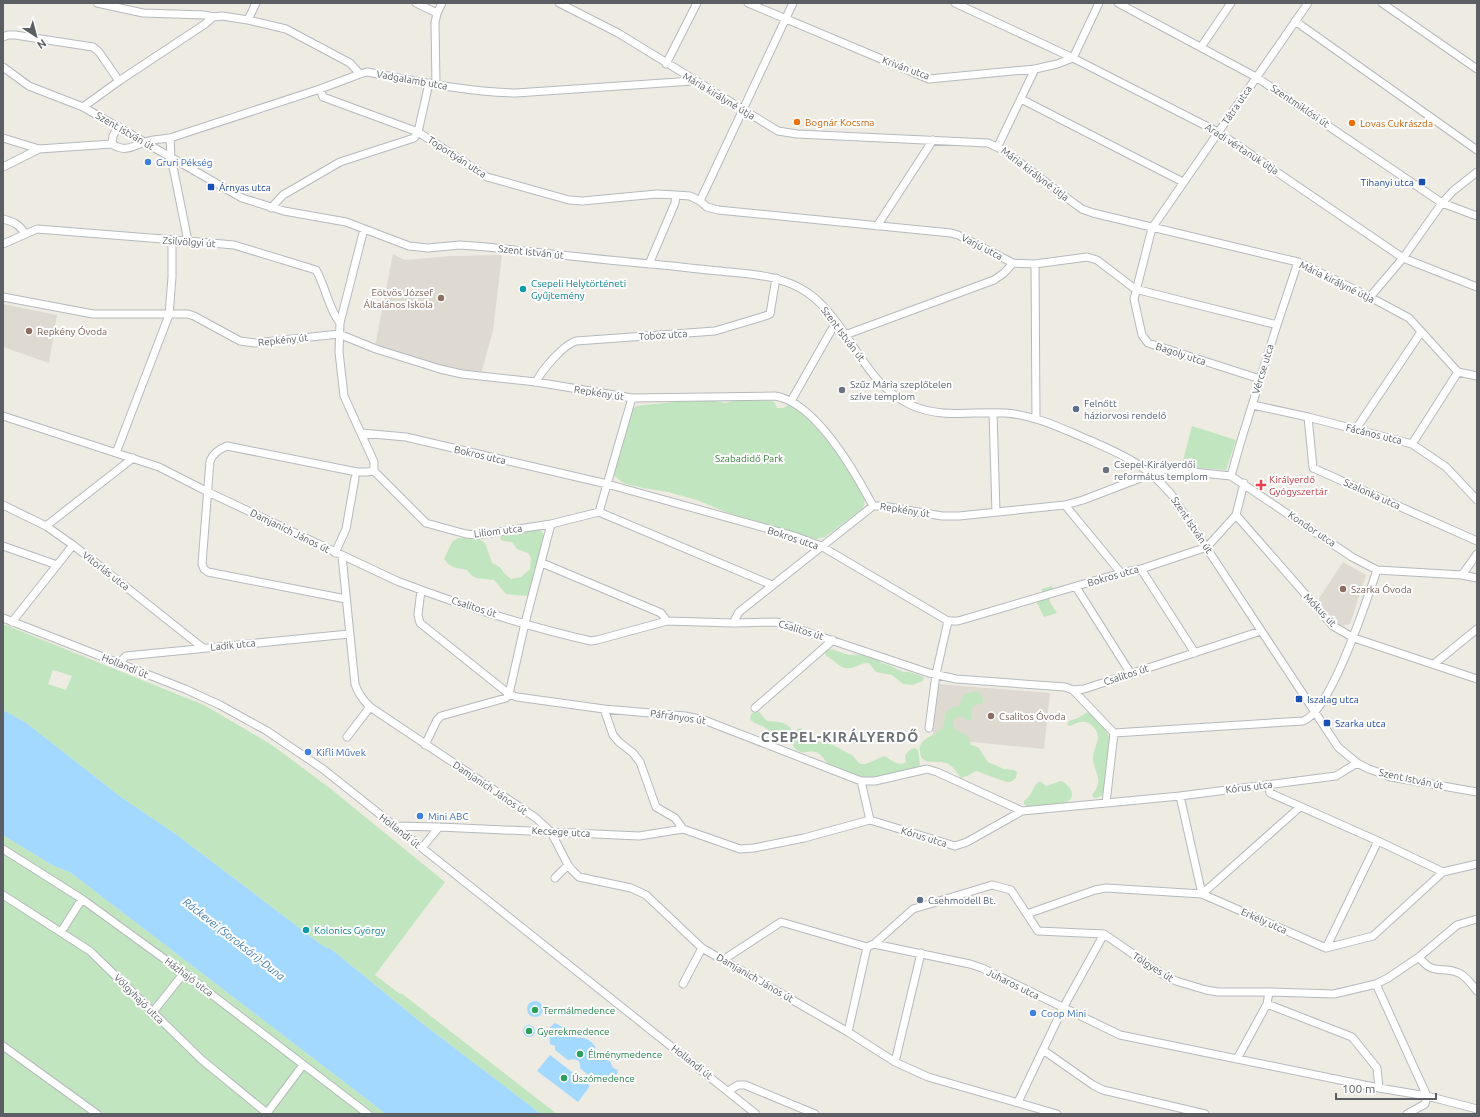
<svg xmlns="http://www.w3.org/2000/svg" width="1480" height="1117" font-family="Ubuntu,sans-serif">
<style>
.education{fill:#dedad1}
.green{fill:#c1e5bf;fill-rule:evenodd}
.water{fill:#a3d9fe}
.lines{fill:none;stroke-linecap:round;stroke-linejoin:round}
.minor-casing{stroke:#b5b9bd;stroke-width:9}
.minor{stroke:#fff;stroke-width:7}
.food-dot{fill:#e8710a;stroke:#fff;stroke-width:1.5}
.shop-dot{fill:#3f7fe0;stroke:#fff;stroke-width:1.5}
.transit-dot{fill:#1a4fb4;stroke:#fff;stroke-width:1.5}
.culture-dot{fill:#0f9aa8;stroke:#fff;stroke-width:1.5}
.education-dot{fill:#8d6e63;stroke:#fff;stroke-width:1.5}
.worship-dot{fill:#6b7280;stroke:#fff;stroke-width:1.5}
.service-dot{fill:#5c6f8a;stroke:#fff;stroke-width:1.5}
.health-dot{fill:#e0444e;stroke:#fff;stroke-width:1.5}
.leisure-dot{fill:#2e9e5b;stroke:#fff;stroke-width:1.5}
.labels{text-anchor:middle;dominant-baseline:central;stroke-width:4;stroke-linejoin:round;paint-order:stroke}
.street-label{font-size:10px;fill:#5b5f63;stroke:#fff}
.food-label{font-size:10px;fill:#c56008;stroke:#fff;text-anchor:start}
.shop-label{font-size:10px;fill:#366cbe;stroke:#fff;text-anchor:start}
.transit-label{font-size:10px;fill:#164399;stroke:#fff;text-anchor:start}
.culture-label{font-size:10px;fill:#0d838f;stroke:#fff;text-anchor:start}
.education-label{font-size:10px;fill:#785e54;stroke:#fff;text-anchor:start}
.worship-label{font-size:10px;fill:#5b616d;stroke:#fff;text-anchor:start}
.service-label{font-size:10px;fill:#4e5e75;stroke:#fff;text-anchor:start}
.park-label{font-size:10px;fill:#358136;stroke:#fff}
.health-label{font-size:10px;fill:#be3a42;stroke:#fff;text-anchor:start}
.leisure-label{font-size:10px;fill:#27864d;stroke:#fff;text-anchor:start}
.water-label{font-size:11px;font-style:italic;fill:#407aaf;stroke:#fff}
.district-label{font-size:14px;font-weight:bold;letter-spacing:1px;fill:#6c7175;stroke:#fff}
</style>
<rect width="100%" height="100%" fill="#eeebe3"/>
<path class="education" d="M393 254 405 260 451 256 502 255 493 331 481 374 450 370 375 346Z
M3 304 57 315 49 363 3 347Z
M1343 562 1366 575 1350 624 1339 627 1316 603Z
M938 684 1050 693 1044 749 932 738Z"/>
<path class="green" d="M705 399 725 403 737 400 772 401 775 403 777 408H783L790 404C822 428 845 464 865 499L864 505 862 509 825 537 816 539 726 512 697 500 668 492 643 488 623 483 612 474 631 410 637 406 644 405Z
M1192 426 1236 440 1226 470 1200 468H1181Z
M533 529 540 530 543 533V538L530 595 527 596 506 594 494 580C483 578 474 581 467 570 457 568 450 568 444 559L452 542 458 538H477L485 543 492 563 500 567 504 573 511 579 521 577 530 569 531 558 528 553 517 549 512 542 504 541 501 540 500 537 504 534Z
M1052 586 1053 589C1046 601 1051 603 1057 613L1044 617 1037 603 1043 593 1041 589Z
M3 624 204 705 272 745 331 789 445 882 375 975 400 994 401 993 557 1114H541L423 1024 331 949 323 946 177 835 121 797 25 722 3 710ZM53 670 72 676 66 690 48 684Z
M831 649 849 655 868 654 876 658 881 663 889 665 903 672H910L924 677 923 681 912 685 903 684 892 675 876 672 869 663C860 662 854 670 845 668 839 667 833 659 826 656L825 652Z
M978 691C981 695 984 698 983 703L976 705 972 708 971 720 969 721 963 717 959 716 953 721C953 730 961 732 968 736L971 745 978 747 988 762 1004 769 1014 770 1017 772 1016 778C1014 780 1012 781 1010 782 1006 783 983 773 976 771L967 776 961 778C958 774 954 768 950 765 941 758 921 768 920 752 920 750 919 748 920 746 924 736 939 735 944 725 945 722 944 716 945 713L953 707 959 706 964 694Z
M755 711 759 712 767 721C777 722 783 721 791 728 791 732 790 733 787 736 778 747 772 731 764 727 759 724 754 724 750 719L751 714Z
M1088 712C1098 718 1109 732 1111 744 1112 750 1106 790 1102 795 1100 797 1097 798 1094 798L1092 795C1105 779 1094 774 1093 758 1093 750 1098 744 1098 737 1098 729 1089 720 1081 722 1077 722 1073 725 1069 726L1067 724 1069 721 1078 718Z
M801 728 805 733 806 739 810 742C825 741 830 743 842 750 846 752 850 754 853 756 856 759 858 764 862 764 868 765 879 757 885 756 891 760 899 767 906 762L905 755 911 749 915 748 918 750 920 765 918 768C902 772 882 780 866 778 859 778 855 774 849 772 843 769 837 768 831 766 826 763 823 756 818 753 808 748 802 758 793 746 795 740 794 734 797 729Z
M1061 781C1069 784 1078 796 1067 802 1062 804 1034 808 1029 807 1028 807 1024 804 1024 804V801C1032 795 1032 789 1038 782H1041L1046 786Z
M3 835 50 864 71 873 386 1114H3Z"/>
<path class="water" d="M3 710 25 722 121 797 177 835 323 946 331 949 423 1024 541 1114H386L71 873 50 864 3 835Z
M527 1009a8 8 0 1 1 16 0a8 8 0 1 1-16 0Z
M555 1023 570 1031 571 1035C575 1039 579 1037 584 1038 594 1041 597 1049 600 1058L610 1061 613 1068 618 1070 616 1077 611 1078 604 1083 594 1080 580 1068C581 1060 576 1058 568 1060L555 1050V1046L550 1044 549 1028Z
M523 1031a6 6 0 1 1 12 0a6 6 0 1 1-12 0Z
M550 1055 590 1086 578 1102 537 1071Z"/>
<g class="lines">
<defs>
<path id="minor" d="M97 3 143 13 204 15 213 17 222 16 248 20 286 29 350 63 360 74
M416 3 437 13
M559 3 618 33 778 131 797 134 988 143 1003 150 1071 201 1082 209 1093 213 1298 262 1370 297 1409 318 1458 372 1477 376
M748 3 929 79 1035 69 1057 64 1073 58 1099 3
M955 3 1073 58 1218 132 1403 258 1477 287
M1118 3 1256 77 1442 203 1477 216
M1382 3 1477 69
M248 20 256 3
M1295 21 1477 150
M3 37 8 35H15L93 47 99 52 119 81
M1201 47 1231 3
M666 64 697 3
M3 67 29 86 83 107 242 198 284 211 346 222 409 246 428 248 460 245 487 247C541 253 596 259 651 264 674 266 697 269 720 271 750 274 782 275 808 293 850 323 862 383 911 405 941 419 973 411 1005 413 1035 415 1061 428 1089 440 1107 448 1127 456 1143 468 1154 475 1162 484 1171 494L1338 747 1357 763 1369 769 1391 777 1477 792
M436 84 435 23 437 13 442 3
M320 89 323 97 418 132 487 177 569 200 582 201 657 194 676 195 690 196 700 201 707 207 718 210 951 233 958 235 1013 263 1035 264 1087 257 1097 260 1135 289 1277 325
M1021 99 1183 182
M83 107 119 81 205 24 213 17
M3 138 39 149 112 144C126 153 132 146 145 142 153 139 162 139 170 138L320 89 360 74 367 72C416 81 466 92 516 93L693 81
M170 138 171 157 188 241
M112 144 113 136 118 126
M998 146 1035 69
M3 167 39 149
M700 201 793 3
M271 208 283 195 340 162 414 138 418 132 429 83
M3 219C14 222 19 224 25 234
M877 226 933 140
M364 229 340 323 339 352 344 396 374 462V471L426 523 466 534 478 535 551 524 599 512 772 585
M3 244 37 229 188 241 234 245 316 270C326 287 328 308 340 323
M649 264 675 203 676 195
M1035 264 1036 418
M3 297 93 314H188L194 316 240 341 255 343 339 334 376 349 440 369 462 374 536 382 632 398 775 396C815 402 855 472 873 506H883L942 516H959L1065 505 1083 500 1164 469 1231 476 1352 557 1377 570 1462 575 1477 578
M1370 297 1403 258 1442 203 1453 191 1477 172
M845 335 994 280 1004 273 1013 263
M1260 379 1148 343 1142 335 1134 299 1152 228 1308 3
M536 382C542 370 563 345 576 341L715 331 765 316 770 314 776 278
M791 401 836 322
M1253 405 1308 417 1412 444 1446 467 1477 500
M993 413 996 512
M3 416 159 467 208 492 397 581C460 605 525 626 591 641L597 640 667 621 733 623 777 622 929 673 956 679 1065 687 1073 690 1084 689 1261 631
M1308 417 1313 468 1477 541
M1356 429 1421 332
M361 433 406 437 607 484 794 536 821 546 948 621H958L1121 573 1141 569 1207 547 1236 515 1244 483
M1412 444 1458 372
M116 453 169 315 172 277V241
M1231 476 1240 444 1277 325 1298 262
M3 505 46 526 73 545 203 648
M1065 505 1121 573
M599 512 632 398
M1236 515 1333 626 1354 638 1477 679
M46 526 133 458
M3 546 57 565
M335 553 346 529 355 478
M342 556 355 684C358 694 363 700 370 707L536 818 551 832 568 865 572 870 579 877 631 888 646 895 702 948 848 1032 895 1062 928 1077 1057 1114
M542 563 661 613 667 621
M1141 569 1195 653
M1462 575 1477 554
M1076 587 1131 674
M421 590 418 615 420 623 509 694 517 697 604 709 685 716 704 720 861 781H875L927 769 937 772 1022 811
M346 599 208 572 204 569 202 564 210 461C213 454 219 449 227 446L357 472H367L374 471
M3 618 185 689 220 705 267 731 323 769 756 1114
M12 622 73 545
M733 623 739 612 873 506
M119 663 126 656 349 634
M1434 664 1477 629
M1073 690 1114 733
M509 694 525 623 551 524
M755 708 833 640
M604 709 613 735 619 742 633 753 640 762 656 807 675 818 683 829 740 849 754 848 804 838 870 820 955 846 967 842 1022 811 1180 796 1336 776 1357 763
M929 728 936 674 948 621
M1114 733 1303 721C1331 712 1367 599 1377 570
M347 737 370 707
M425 745 437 720 441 716 506 698 509 694
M861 781 870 820
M1268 785 1270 793 1378 841 1443 872
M1180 796 1202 894 1300 807
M1106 803 1114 733
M393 826 439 827 639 836 683 829
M422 848 439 827
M3 849 82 899 181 971 368 1114
M555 878 568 865
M3 895 90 951 202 1060 268 1114
M1027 914 1095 890 1106 888 1202 894 1326 948 1373 936 1443 872 1477 864
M61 932 82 899
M874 944 913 909 992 885 1011 890 1038 931 1104 934 1165 976 1176 981 1206 990 1218 992H1269L1334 994 1376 984 1388 978 1419 957 1457 925 1477 919
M1326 948 1378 841
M1419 957C1434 977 1441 965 1459 973 1466 976 1472 985 1477 991
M723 960 781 922 867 947 874 944 970 964 982 968 1120 1035 1379 1088 1427 1096 1477 1109
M683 984 702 948
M1376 984 1427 1096
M1267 1004 1352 1037 1377 1068 1379 1088
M152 1013 184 973
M848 1032 867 947
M3 1046 97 1114
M1043 1050 1093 1085 1103 1090 1205 1114
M1237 1059 1267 1004 1269 992
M895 1062 921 953
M728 1091 738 1085H745L815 1114
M1018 1102 1063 1008 1104 934
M267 1113 303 1065
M1407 1114 1425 1104 1427 1096"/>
</defs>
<use href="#minor" class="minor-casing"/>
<use href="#minor" class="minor"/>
</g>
<g class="food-dot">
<circle cx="797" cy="122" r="4"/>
<circle cx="1352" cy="123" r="4"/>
</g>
<g class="shop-dot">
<circle cx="148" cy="162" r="4"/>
<circle cx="308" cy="752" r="4"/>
<circle cx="420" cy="816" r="4"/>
<circle cx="1033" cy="1013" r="4"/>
</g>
<g class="transit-dot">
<rect x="1418" y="178" width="8" height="8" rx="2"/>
<rect x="207" y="183" width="8" height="8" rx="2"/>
<rect x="1295" y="695" width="8" height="8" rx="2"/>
<rect x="1323" y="719" width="8" height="8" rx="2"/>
</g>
<g class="culture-dot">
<circle cx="523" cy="289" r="4"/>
<circle cx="306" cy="930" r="4"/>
</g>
<g class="education-dot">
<circle cx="441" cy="298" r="4"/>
<circle cx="29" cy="331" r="4"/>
<circle cx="1343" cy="589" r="4"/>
<circle cx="991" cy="716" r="4"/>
</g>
<g class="worship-dot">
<circle cx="842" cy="390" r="4"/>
<circle cx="1106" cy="470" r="4"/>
</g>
<g class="service-dot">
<circle cx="1076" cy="409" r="4"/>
<circle cx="920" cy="900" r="4"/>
</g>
<path class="health-dot" d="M1259 479h4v4h4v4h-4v4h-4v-4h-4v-4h4z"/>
<g class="leisure-dot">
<circle cx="535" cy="1010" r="4"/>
<circle cx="529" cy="1031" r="4"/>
<circle cx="580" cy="1054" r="4"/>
<circle cx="564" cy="1078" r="4"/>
</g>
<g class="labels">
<g class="street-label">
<text transform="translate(906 68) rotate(20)">Kriván utca</text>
<text transform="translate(412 80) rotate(10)">Vadgalamb utca</text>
<text transform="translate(719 96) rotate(31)">Mária királyné útja</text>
<text transform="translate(1237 105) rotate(-56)">Tátra utca</text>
<text transform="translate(1300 106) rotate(34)">Szentmiklósi út</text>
<text transform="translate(125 131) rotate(30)">Szent István út</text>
<text transform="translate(1242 149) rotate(33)">Aradi vértanúk útja</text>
<text transform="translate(457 157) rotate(33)">Toportyán utca</text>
<text transform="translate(1035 174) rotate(37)">Mária királyné útja</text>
<text transform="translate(189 242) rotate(4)">Zsilvölgyi út</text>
<text transform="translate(982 247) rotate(27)">Varjú utca</text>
<text transform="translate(531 252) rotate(6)">Szent István út</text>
<text transform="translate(1337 282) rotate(26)">Mária királyné útja</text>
<text transform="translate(843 334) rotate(53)">Szent István út</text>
<text transform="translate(663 335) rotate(-4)">Toboz utca</text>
<text transform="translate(283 340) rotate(-6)">Repkény út</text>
<text transform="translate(1181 354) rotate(18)">Bagoly utca</text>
<text transform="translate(1263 369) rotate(-73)">Vércse utca</text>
<text transform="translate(599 393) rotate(9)">Repkény út</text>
<text transform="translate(1374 434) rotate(14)">Fácános utca</text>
<text transform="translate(480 455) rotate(13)">Bokros utca</text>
<text transform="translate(1372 494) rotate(24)">Szalonka utca</text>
<text transform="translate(905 510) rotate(9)">Repkény út</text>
<text transform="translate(1192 525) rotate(56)">Szent István út</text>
<text transform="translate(1312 529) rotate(34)">Kondor utca</text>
<text transform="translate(290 531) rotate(26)">Damjanich János út</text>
<text transform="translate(498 531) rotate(-7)">Liliom utca</text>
<text transform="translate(793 538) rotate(18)">Bokros utca</text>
<text transform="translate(106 571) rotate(38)">Vitorlás utca</text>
<text transform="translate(1113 576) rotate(-16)">Bokros utca</text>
<text transform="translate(474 607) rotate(18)">Csalitos út</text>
<text transform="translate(1320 610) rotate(46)">Mókus út</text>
<text transform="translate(801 630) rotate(17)">Csalitos út</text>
<text transform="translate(233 645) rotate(-6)">Ladik utca</text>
<text transform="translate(125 666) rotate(22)">Hollandi út</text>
<text transform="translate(1126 675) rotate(-18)">Csalitos út</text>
<text transform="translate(678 717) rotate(8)">Páfrányos út</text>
<text transform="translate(1411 779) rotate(12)">Szent István út</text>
<text transform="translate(1249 787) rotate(-7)">Kórus utca</text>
<text transform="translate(490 788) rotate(34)">Damjanich János út</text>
<text transform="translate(400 831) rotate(38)">Hollandi út</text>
<text transform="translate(561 832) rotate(3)">Kecsege utca</text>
<text transform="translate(924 837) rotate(17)">Kórus utca</text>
<text transform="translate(1264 921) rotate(24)">Erkély utca</text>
<text transform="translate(1153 967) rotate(32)">Tölgyes út</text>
<text transform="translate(189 977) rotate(37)">Házhajó utca</text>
<text transform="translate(755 978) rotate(30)">Damjanich János út</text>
<text transform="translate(1013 984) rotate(26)">Juharos utca</text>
<text transform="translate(139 999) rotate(45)">Völgyhajó utca</text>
<text transform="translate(692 1062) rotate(38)">Hollandi út</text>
</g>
<g class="food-label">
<text x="805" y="122">Bognár Kocsma</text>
<text x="1360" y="123">Lovas Cukrászda</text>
</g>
<g class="shop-label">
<text x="156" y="162">Gruri Pékség</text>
<text x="316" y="752">Kifli Művek</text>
<text x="428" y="816">Mini ABC</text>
<text x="1041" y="1013">Coop Mini</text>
</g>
<g class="transit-label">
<text x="1414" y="182" text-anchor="end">Tihanyi utca</text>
<text x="219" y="187">Árnyas utca</text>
<text x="1307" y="699">Iszalag utca</text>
<text x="1335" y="723">Szarka utca</text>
</g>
<g class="culture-label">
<text x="531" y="283">Csepeli Helytörténeti<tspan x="531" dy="12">Gyűjtemény</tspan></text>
<text x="314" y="930">Kolonics György</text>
</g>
<g class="education-label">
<text x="433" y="292" text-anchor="end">Eötvös József<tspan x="433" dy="12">Általános Iskola</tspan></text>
<text x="37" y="331">Repkény Óvoda</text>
<text x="1351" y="589">Szarka Óvoda</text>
<text x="999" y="716">Csalitos Óvoda</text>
</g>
<g class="worship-label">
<text x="850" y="384">Szűz Mária szeplőtelen<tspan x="850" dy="12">szíve templom</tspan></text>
<text x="1114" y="464">Csepel-Királyerdői<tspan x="1114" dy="12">református templom</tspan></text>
</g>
<g class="service-label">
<text x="1084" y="403">Felnőtt<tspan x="1084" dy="12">háziorvosi rendelő</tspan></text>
<text x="928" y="900">Csehmodell Bt.</text>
</g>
<g class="park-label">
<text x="749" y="458">Szabadidő Park</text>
</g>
<g class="health-label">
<text x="1269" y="479">Királyerdő<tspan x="1269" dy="12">Gyógyszertár</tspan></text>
</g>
<g class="leisure-label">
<text x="543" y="1010">Termálmedence</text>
<text x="537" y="1031">Gyerekmedence</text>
<text x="588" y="1054">Élménymedence</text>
<text x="572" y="1078">Úszómedence</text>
</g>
<g class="water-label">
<text transform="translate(234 939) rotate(38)">Ráckevei (Soroksári)-Duna</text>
</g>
<g class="district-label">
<text x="840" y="737">CSEPEL-KIRÁLYERDŐ</text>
</g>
</g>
<rect width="1480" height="1117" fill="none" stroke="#5b5f63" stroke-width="8"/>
<g transform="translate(36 36) rotate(144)" stroke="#ffffff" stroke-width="3" paint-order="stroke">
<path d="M0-3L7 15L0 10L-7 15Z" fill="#5b5f63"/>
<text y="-6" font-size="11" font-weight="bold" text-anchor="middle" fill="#5b5f63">N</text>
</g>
<path d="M1336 1093v6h100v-6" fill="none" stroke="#5b5f63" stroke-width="2"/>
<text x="1342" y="1093" font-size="12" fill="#5b5f63" stroke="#ffffff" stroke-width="3" paint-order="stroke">100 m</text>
</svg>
